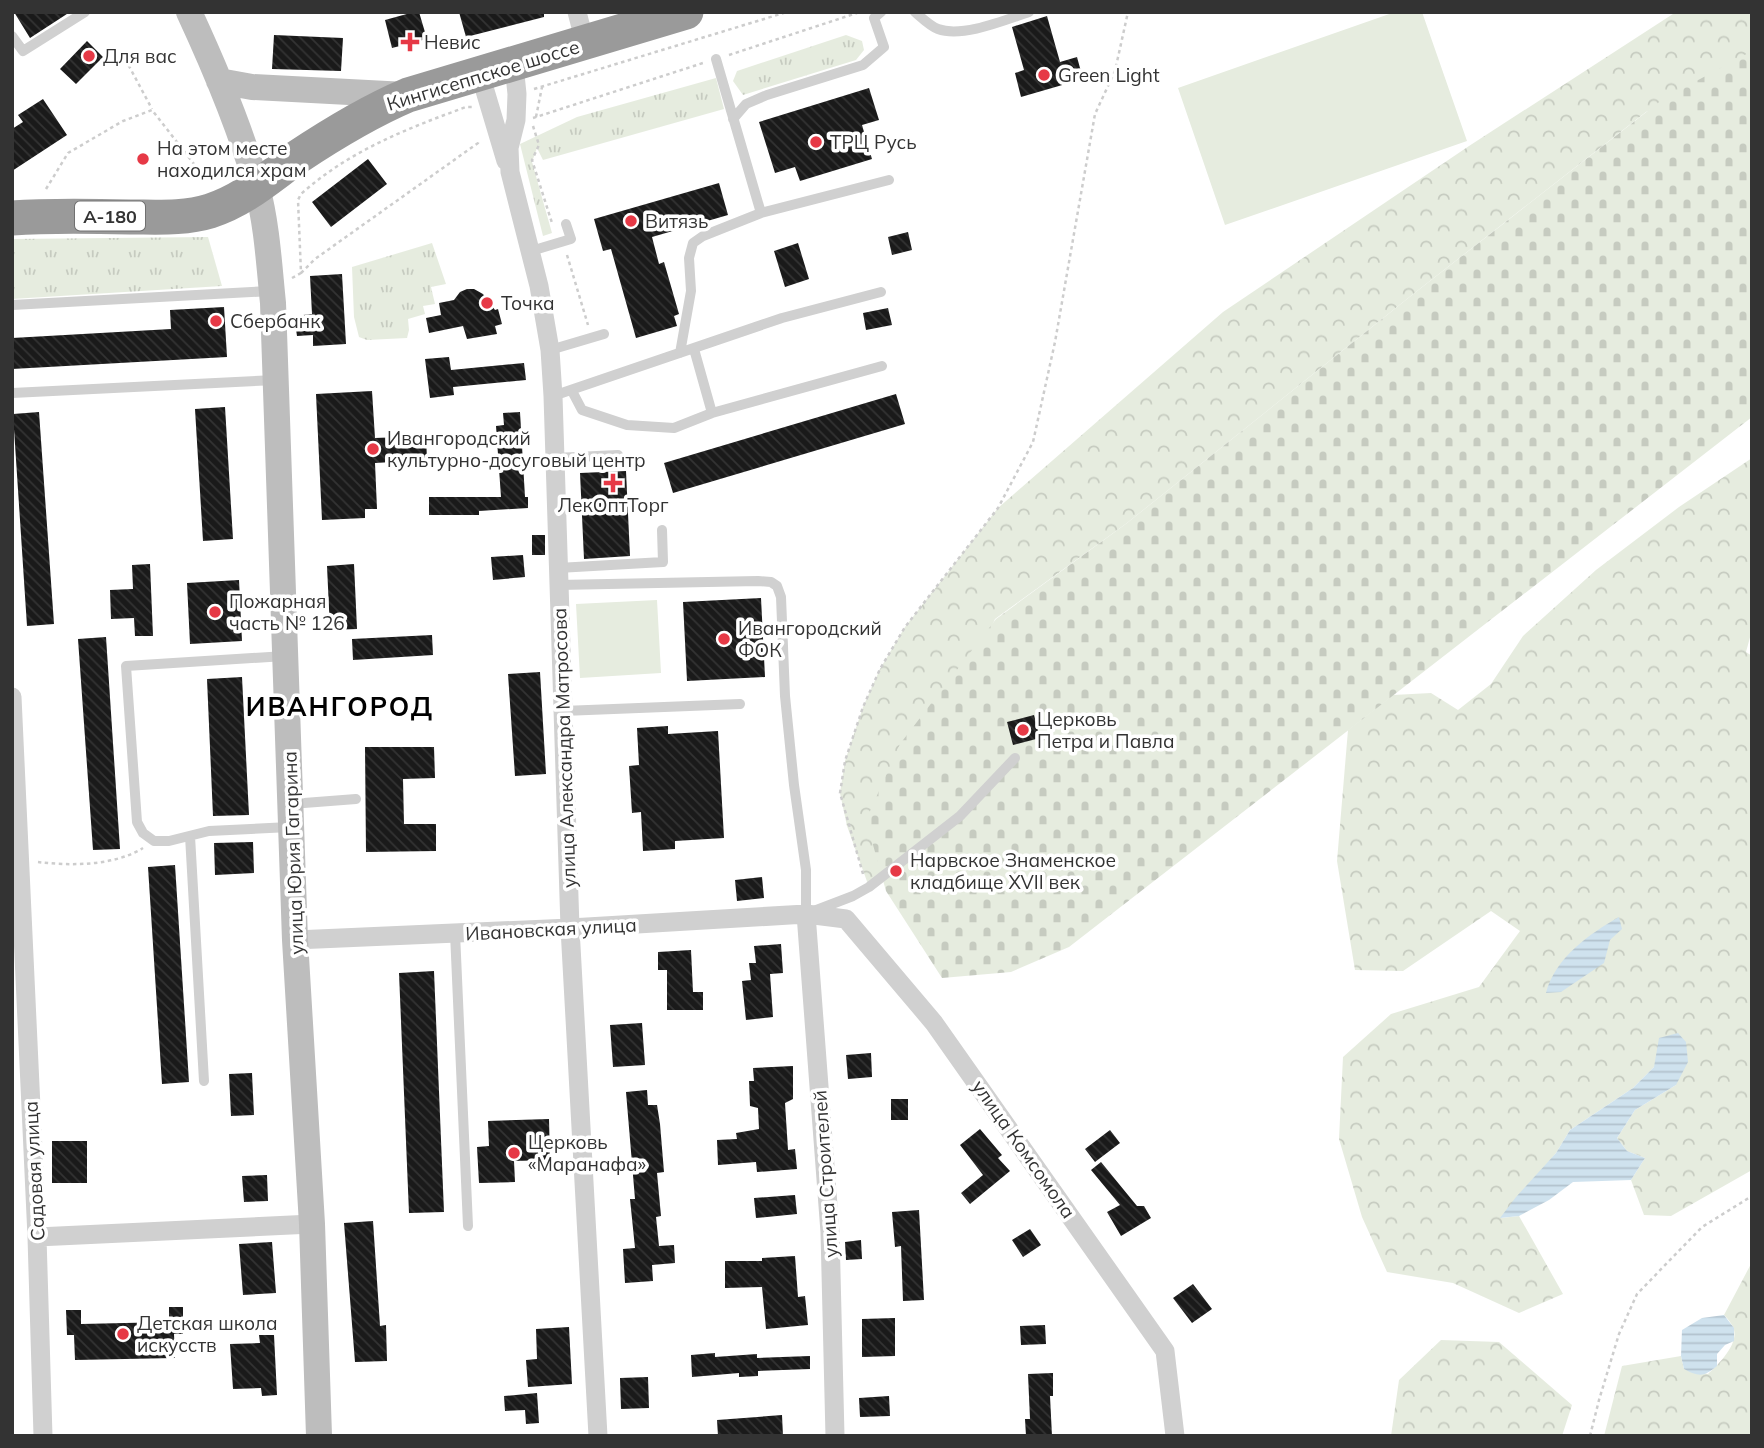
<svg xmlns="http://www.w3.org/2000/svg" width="1764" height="1448" font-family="Mulish,sans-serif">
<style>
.grass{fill:url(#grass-tufts)}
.forest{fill:url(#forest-crowns)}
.cemetery{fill:url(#cemetery-stones)}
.garden{fill:#e6ecdf}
.water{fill:url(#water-rules)}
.building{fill:url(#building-back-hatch)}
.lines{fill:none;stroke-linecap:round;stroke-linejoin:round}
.path{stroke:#cdcdcd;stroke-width:2.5;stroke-dasharray:3.5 3.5;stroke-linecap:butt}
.lane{stroke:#d0d0d0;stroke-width:10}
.street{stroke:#d0d0d0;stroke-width:19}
.secondary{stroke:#bdbdbd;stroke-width:26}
.highway{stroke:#9a9a9a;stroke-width:35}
.poi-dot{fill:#e63946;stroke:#fff;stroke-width:2.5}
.labels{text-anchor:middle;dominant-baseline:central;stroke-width:7;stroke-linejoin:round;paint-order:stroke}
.shield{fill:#fff;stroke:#707070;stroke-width:2}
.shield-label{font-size:18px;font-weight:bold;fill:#333}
.poi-label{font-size:19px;fill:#333;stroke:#fff;text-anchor:start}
.street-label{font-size:19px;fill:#333;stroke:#fff}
.district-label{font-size:26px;font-weight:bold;letter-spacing:2px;fill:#000;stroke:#fff}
</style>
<defs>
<pattern id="grass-tufts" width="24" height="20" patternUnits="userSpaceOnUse" patternTransform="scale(1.75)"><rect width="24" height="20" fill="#e6ecdf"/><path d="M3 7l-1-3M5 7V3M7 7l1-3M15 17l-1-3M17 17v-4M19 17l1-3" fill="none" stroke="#c6cbc0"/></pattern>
<pattern id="forest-crowns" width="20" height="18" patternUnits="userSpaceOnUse" patternTransform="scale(1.75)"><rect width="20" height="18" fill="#e6ecdf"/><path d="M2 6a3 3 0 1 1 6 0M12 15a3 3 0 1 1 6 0" fill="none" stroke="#c6cbc0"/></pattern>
<pattern id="cemetery-stones" width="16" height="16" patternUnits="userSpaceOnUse" patternTransform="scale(1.75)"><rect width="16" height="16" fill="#e6ecdf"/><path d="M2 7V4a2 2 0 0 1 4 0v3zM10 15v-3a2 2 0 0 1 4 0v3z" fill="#c6cbc0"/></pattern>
<pattern id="water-rules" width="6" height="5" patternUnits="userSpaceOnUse" patternTransform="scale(1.75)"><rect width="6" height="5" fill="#cfe2ee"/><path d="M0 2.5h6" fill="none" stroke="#b2c2cd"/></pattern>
<pattern id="building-back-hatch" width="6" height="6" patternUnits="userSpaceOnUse" patternTransform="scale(1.75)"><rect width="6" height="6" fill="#1a1a1a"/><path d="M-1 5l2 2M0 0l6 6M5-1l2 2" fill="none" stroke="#333"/></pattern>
</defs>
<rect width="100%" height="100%" fill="#fff"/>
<path class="grass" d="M846 35 862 41 864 50 856 60 743 95 733 81 737 71Z
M716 78 724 109 543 160 537 148 532 162 552 233 543 236 520 144 577 117Z
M208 237 222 286 12 299V239Z
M432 243 446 284 431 287 435 304 423 306 425 314 408 319 409 330 407 338 367 340 359 337 354 317 352 267Z"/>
<path class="forest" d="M1676 12H1752V54L1646 112 1412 295 1127 523 995 619 882 877 869 887 847 826 840 793 845 761 863 707 880 669 905 627 998 508 1223 312 1469 146Z
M1752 458V630L1746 652 1752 656V1170L1671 1216 1644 1215 1631 1180 1645 1158 1627 1151 1617 1138 1635 1110 1676 1085 1654 1067 1633 1088 1570 1130 1556 1153 1501 1218 1519 1216 1563 1294 1519 1313 1453 1283 1387 1272 1362 1217 1339 1139 1343 1057 1391 1014 1479 987 1520 931 1491 911 1403 971 1355 970 1337 861 1348 730 1393 695 1431 693 1458 710 1491 684 1523 636 1596 570 1679 507Z
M1752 1262V1435L1604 1436 1622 1366 1681 1356 1684 1369 1708 1374C1718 1365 1738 1345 1734 1330 1733 1325 1728 1319 1724 1315Z
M1441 1340 1499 1342 1572 1405 1562 1436H1391L1399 1380Z"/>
<path class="cemetery" d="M1752 51V417L1069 947 1011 972 942 978 886 891 866 820 900 744 996 619 1127 523 1412 295 1663 99Z"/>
<path class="garden" d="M1395 12H1422L1467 141 1225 225 1178 88Z
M657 600 661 673 580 678 576 604Z"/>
<path class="water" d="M1619 917 1622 929 1610 940 1604 963 1561 992 1546 993C1555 958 1589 934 1619 917Z
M1678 1033 1686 1042 1688 1062 1676 1085 1635 1110 1617 1138 1627 1151 1645 1158 1631 1180 1573 1182 1549 1200 1519 1216 1500 1218 1516 1197 1556 1153 1570 1130 1633 1088 1654 1067 1659 1038Z
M1724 1315 1734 1328V1341L1725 1345 1717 1354V1366C1704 1377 1699 1377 1684 1369L1681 1356 1682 1330 1702 1318Z"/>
<path class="building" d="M14 12H70L30 38Z
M414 12H419L427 39 392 48 385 20Z
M459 12H544V17L466 37Z
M1047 16 1060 62 1077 57 1083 79 1021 97 1015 73 1024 70 1012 27Z
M274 35 343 38 341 71 272 69Z
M87 41 103 57 76 84 60 69Z
M869 88 879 120 862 125 872 159 800 181 795 167 775 173 759 122Z
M43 99 67 135 12 171V129L23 122 18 115Z
M368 159 387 184 331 227 312 202Z
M719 183 728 215 652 237 659 264 664 262 679 314 674 316 677 326 636 338 611 249 603 251 594 219Z
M908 232 912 250 892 255 888 237Z
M798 243 809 279 785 287 774 251Z
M342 274 346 344 313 346V335L297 336 294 316 312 314 310 276Z
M467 289H474L483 294 495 310 498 309 502 324 495 326 497 334 467 339 463 326 429 333 426 318 441 315 439 303 454 300 460 292Z
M224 307 227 357 12 369V338L171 329 170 310Z
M888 308 892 325 866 330 863 313Z
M449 357 451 370 524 363 526 380 453 387 454 395 430 398 425 359Z
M372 391 375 438 426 436 427 460 375 463 377 509H365V518L322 520 316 394Z
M896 394 905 424 673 493 664 463Z
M225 407 233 539 203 541 195 409Z
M39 412 54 624 27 626 13 414Z
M520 412 525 497H528V508L479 511V515H429V497H501L496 426 504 425 503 413Z
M626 471 630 556 584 559 580 473Z
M532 535H545V555H532Z
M523 555 525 577 493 580 491 557Z
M150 564 153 636H135L134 618 111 619 110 590 133 589 132 565Z
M354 564 357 629 330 630 327 566Z
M239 580 242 641 190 644 187 583Z
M761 598 765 677 687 681 683 602Z
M432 635 433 655 353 660 352 639Z
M106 637 120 849 93 850 78 639Z
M540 672 546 774 515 776 508 674Z
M242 677 249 815 213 816 207 679Z
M1034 715 1040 738 1013 745 1007 722Z
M668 726V734L718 731 724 838 675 841V849L643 851 641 812 632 813 629 766 639 765 637 728Z
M365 747H434L435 778 403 779 404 824H436V851L366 852Z
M253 842 254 873 215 875 214 843Z
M175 865 189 1082 162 1084 148 867Z
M762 877 764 898 737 901 735 880Z
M781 944 783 973 770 974 773 1017 746 1020 742 981 751 980 749 963H756L754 946Z
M691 950 693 992H703V1010H667V970H658V952Z
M434 971 444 1212 409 1213 399 973Z
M642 1023 645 1065 613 1067 610 1025Z
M871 1053 872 1077 848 1079 846 1055Z
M793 1066V1099L785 1103 788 1150 795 1149 797 1169 757 1172 756 1162 718 1165 717 1140 737 1139 736 1133 759 1129 758 1108 750 1106 749 1081H754L753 1068Z
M252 1073 254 1115 231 1116 229 1074Z
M647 1090 648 1105H657L660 1124 664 1172 657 1173 661 1216 656 1217 659 1246 674 1245 675 1263 652 1265 653 1281 625 1283 623 1249 635 1248 630 1199H635L626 1092Z
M891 1099H908V1120H891Z
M549 1119 550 1160 514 1161 515 1182 479 1183 477 1147 489 1146 488 1121Z
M980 1129 1002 1155 998 1158 1010 1171 970 1204 961 1193 983 1175 960 1145Z
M1110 1130 1120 1143 1095 1162 1085 1149Z
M52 1141H87V1183H52Z
M1101 1162 1137 1206H1144L1151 1218 1121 1236 1107 1212 1120 1205 1091 1170Z
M267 1175 268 1201 244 1202 242 1176Z
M795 1195 797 1214 756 1218 754 1198Z
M919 1210 924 1300 903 1301 901 1246 895 1247 892 1212Z
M373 1221 380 1326 386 1325 387 1361 355 1362 344 1223Z
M1030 1229 1041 1245 1023 1257 1012 1240Z
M861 1240 862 1259 846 1260 845 1242Z
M272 1242 276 1293 243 1295 239 1244Z
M795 1256 798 1297 805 1296 808 1325 766 1329 762 1287 725 1288V1261H762V1258Z
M1193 1284 1212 1309 1192 1323 1173 1298Z
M169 1307H183V1334H174L175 1358 75 1360 74 1335H67L66 1310H81V1324L169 1322Z
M895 1318V1356L862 1357V1319Z
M1045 1325 1046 1344 1021 1345 1020 1326Z
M569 1327 572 1384 528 1387 526 1360 537 1359 536 1329Z
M259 1335H274L277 1395 262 1396 261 1388 233 1389 230 1344 260 1343Z
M715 1353V1357L757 1354V1358L810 1356V1369L758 1371V1376L739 1377V1373L692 1377 691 1355Z
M1053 1373V1396H1050L1052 1436H1026L1025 1419H1030L1028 1374Z
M648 1377 649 1408 621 1409 620 1378Z
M537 1393 539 1423 526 1424 525 1410 505 1411 504 1396Z
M889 1396 890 1416 860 1417 859 1398Z
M782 1415 783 1436H718L717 1420Z"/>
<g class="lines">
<path class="path" d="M122 53 152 109
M729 55 860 12
M534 89 787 12
M536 117 542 87
M533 118 703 63
M533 126 539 145 532 160 552 223
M46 189 68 153 123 121 152 110 194 164
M567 255 588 325
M301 273 315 259 478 143 479 139
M292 278 301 273 298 200 301 194C349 151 406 129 466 107H472
M38 862C71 866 114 866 143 848
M863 874 840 793 845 761 863 707 880 669 905 627 998 508 1033 442 1055 342 1095 114 1115 71 1128 12
M1590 1436 1599 1400 1619 1334 1637 1294 1702 1227 1752 1196"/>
<path class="lane" d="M915 12C922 18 930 26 938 29 962 38 1005 20 1029 12
M12 36 23 51 85 12
M716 59 761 213
M733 119 746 104 767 95 863 65 884 47 874 18 881 12
M531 251 571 239 566 224
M12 305 270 291
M694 349 712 413
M550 350 604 334
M680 353 691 291 689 258 693 243 703 236 761 213 889 180
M572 391 582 410 627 425 674 428 712 413 882 366
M12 393 275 380
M553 396 782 318 881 292
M555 458 618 455
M558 568 663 562 662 530
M558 585 758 581 771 582 777 586 781 597 785 696 794 785 806 870V914L853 896 869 887 960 816 1015 758
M285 656 126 666 137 822 143 833 154 841H169L209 831 290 827
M563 711 740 704
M291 804 356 799
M190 836 204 1081
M455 933 468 1226"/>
<path class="street" d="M577 12 585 43
M514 65 517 94 516 120 509 148 510 172 539 286 550 350 553 396 570 928 598 1436
M480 74 506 161
M12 697 37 1237 43 1436
M806 914 830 1232 835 1436
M295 940 570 928 806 914 846 919 934 1023 1165 1351 1175 1436
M37 1237 312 1224"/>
<path class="secondary" d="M189 12C215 68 240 127 257 187 267 225 269 264 273 303L295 940 312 1224 319 1436
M219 81 252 87 406 95"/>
<path class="highway" d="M12 218C52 215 91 216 130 217 157 217 184 219 210 211 244 200 268 178 296 158 332 134 368 112 408 95L686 12"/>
</g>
<g class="poi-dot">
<path d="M406.5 31.5h7v7h7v7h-7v7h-7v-7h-7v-7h7z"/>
<circle cx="89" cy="56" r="7"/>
<circle cx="1044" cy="75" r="7"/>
<circle cx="816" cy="142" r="7"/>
<circle cx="143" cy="159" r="7"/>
<circle cx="631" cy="221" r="7"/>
<circle cx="487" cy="303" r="7"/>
<circle cx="216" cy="321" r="7"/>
<circle cx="373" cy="449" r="7"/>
<path d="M609.5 472.5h7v7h7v7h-7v7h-7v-7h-7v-7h7z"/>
<circle cx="215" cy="612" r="7"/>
<circle cx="724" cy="639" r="7"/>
<circle cx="1023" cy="730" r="7"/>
<circle cx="896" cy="871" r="7"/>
<circle cx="514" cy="1153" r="7"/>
<circle cx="123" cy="1334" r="7"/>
</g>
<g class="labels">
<rect class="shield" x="75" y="201.5" width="70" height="29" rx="5"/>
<g class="shield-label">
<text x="110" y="216">А-180</text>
</g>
<g class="poi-label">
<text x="424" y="42">Невис</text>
<text x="103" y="56">Для вас</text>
<text x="1058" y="75">Green Light</text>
<text x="830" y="142">ТРЦ Русь</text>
<text x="157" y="148">На этом месте<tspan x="157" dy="22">находился храм</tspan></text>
<text x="645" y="221">Витязь</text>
<text x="501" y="303">Точка</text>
<text x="230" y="321">Сбербанк</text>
<text x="387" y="438">Ивангородский<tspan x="387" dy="22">культурно-досуговый центр</tspan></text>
<text x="613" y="505" text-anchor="middle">ЛекОптТорг</text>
<text x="229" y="601">Пожарная<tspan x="229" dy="22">часть № 126</tspan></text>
<text x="738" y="628">Ивангородский<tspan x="738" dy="22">ФОК</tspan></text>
<text x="1037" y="719">Церковь<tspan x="1037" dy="22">Петра и Павла</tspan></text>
<text x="910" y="860">Нарвское Знаменское<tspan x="910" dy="22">кладбище XVII век</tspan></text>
<text x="528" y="1142">Церковь<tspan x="528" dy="22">«Маранафа»</tspan></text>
<text x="137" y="1323">Детская школа<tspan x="137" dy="22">искусств</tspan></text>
</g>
<g class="street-label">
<text transform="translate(483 75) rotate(-17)">Кингисеппское шоссе</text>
<text transform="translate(564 748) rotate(-92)">улица Александра Матросова</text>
<text transform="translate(293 853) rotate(-92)">улица Юрия Гагарина</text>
<text transform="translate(551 929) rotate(-3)">Ивановская улица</text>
<text transform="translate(1024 1149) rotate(55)">улица Комсомола</text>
<text transform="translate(34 1171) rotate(-93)">Садовая улица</text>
<text transform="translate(825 1174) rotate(-94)">улица Строителей</text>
</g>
<g class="district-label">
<text x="340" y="706">ИВАНГОРОД</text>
</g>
</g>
<rect width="1764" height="1448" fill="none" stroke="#333333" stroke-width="28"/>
</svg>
